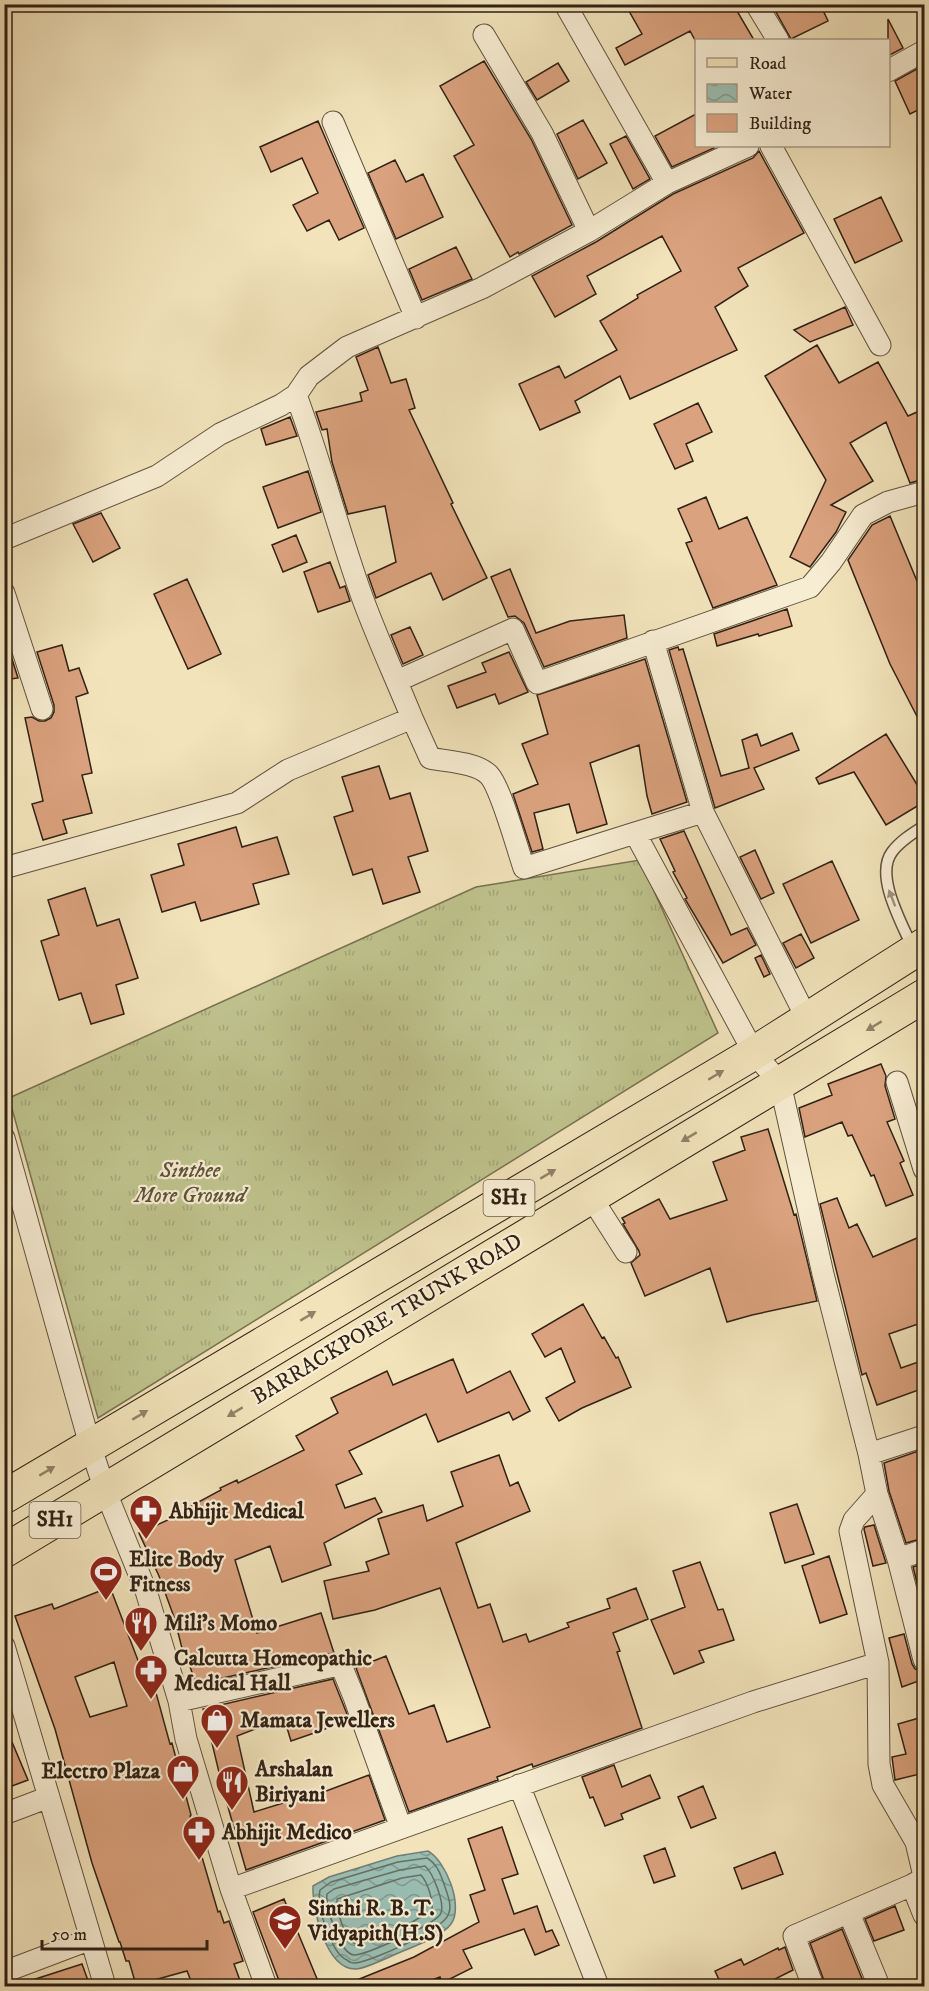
<svg xmlns="http://www.w3.org/2000/svg" width="929" height="1991" font-family="'IM FELL DW Pica',serif">
<style>
.grass{fill:url(#grass-tufts);stroke:#787251;stroke-width:1.5}
.water{fill:url(#water-waves);stroke:#717f74;stroke-width:1.5}
.lines{fill:none;stroke-linecap:round;stroke-linejoin:round}
.shore{stroke:#667064;stroke-width:1.5}
.building{fill:#daa27e;stroke:#312115;stroke-width:1.5;fill-rule:evenodd}
.lane-casing{stroke:#61523e;stroke-width:13}
.street-casing{stroke:#61523e;stroke-width:23}
.primary-casing{stroke:#312115;stroke-width:35}
.lane{stroke:#f7edd3;stroke-width:10}
.street{stroke:#f7edd3;stroke-width:21}
.primary{stroke:#f2e3bb;stroke-width:33}
.oneway{fill:#9e917e}
.oneway2{fill:#928268}
.labels{text-anchor:middle;dominant-baseline:central;stroke-width:4.5;stroke-linejoin:round;paint-order:stroke}
.shield{fill:#f7edd3;stroke:#6c5e4e;stroke-width:1.5}
.shield-label{font-size:21px;font-weight:bold;fill:#312115}
.park-label{font-size:22px;font-style:italic;fill:#5c5239;stroke:#f7edd3}
.street-label{font-size:22px;fill:#312115;stroke:#f7edd3}
.poi-label{font-size:22px;font-weight:bold;fill:#312115;stroke:#f7edd3;text-anchor:start}
</style>
<defs>
<pattern id="grass-tufts" width="24" height="20" patternUnits="userSpaceOnUse" patternTransform="scale(1.5)"><rect width="24" height="20" fill="#bfc38d"/><path d="M3 7l-1-3M5 7V3M7 7l1-3M15 17l-1-3M17 17v-4M19 17l1-3" fill="none" stroke="#a5a779"/></pattern>
<pattern id="water-waves" width="16" height="10" patternUnits="userSpaceOnUse" patternTransform="scale(1.5)"><rect width="16" height="10" fill="#9bbeb3"/><path d="M0 5q4-4 8 0t8 0" fill="none" stroke="#7f9a90"/></pattern>
</defs>
<rect width="100%" height="100%" fill="#f2e3bb"/>
<filter id="stains"><feTurbulence type="fractalNoise" baseFrequency=".00333" numOctaves="4"/><feColorMatrix values="0 0 0 0 .2 0 0 0 0 .09 0 0 0 0 .02 0 0 0 .5 -.17"/></filter>
<radialGradient id="worn" r=".72"><stop offset=".6" stop-color="#630" stop-opacity="0"/><stop offset="1" stop-color="#630" stop-opacity=".3"/></radialGradient>
<path class="grass" d="M640 860 718 1033 98 1418 9 1098 476 887Z"/>
<path class="water" d="M428 1851C446 1861 464 1906 451 1924 443 1935 416 1946 403 1951 393 1955 366 1969 356 1969 326 1970 312 1909 313 1886L329 1877 397 1856Z"/>
<g class="lines">
<path class="shore" d="M427 1858C437 1864 440 1873 444 1884 447 1894 453 1906 448 1915 443 1929 371 1962 355 1963 352 1963 349 1962 347 1960 336 1955 331 1940 327 1930 322 1918 317 1903 320 1890L331 1882 398 1862Z
M425 1866C433 1873 445 1903 441 1913 438 1923 366 1955 354 1955 340 1954 325 1906 327 1894L334 1889 400 1870Z
M421 1875C428 1883 433 1900 432 1910L409 1924 357 1945C344 1939 337 1912 337 1899L402 1878Z"/>
</g>
<path class="building" d="M625 4H733L754 40H695L690 31 625 65 616 48 642 34Z
M791 4H820L828 21 791 39 776 12Z
M888 19 903 48 888 56Z
M484 61 531 139 572 225 519 254 518 252 510 257 454 156 474 145 440 86Z
M558 63 569 81 537 100 526 82Z
M924 65V107L910 114 895 81Z
M696 114V146H713L714 148 672 167 655 136Z
M583 120 607 163 578 179 557 134Z
M318 121 364 228 339 240 329 220 307 231 293 205 318 193 302 158 271 172 260 147Z
M626 136 650 179 633 189 610 144Z
M759 151 804 233 738 268 748 286 715 307 737 350 630 399 620 376 575 401 580 412 540 430 519 384 559 366 565 378 617 350 600 321 638 298 637 295 681 271 662 236 587 276 596 294 555 317 532 276 596 242 673 194 753 158Z
M395 160 406 182 423 174 443 217 396 239 368 173Z
M881 197 902 241 855 263 834 219Z
M456 247 472 279 422 300 409 269Z
M845 307 853 325 810 342 794 330Z
M817 345 839 383 878 362 908 416 924 409V479L910 483 886 422 850 443 873 481 831 505 846 512 836 532 810 567 790 557 826 480 765 376Z
M378 347 391 383 406 379 415 408 409 410 453 503 451 504 487 578 443 600 431 573 376 598 368 575 396 562 385 506 348 514 332 462 327 429 322 430 316 412 362 401 360 393 368 390 356 357Z
M698 403 712 432 686 444 693 461 675 469 654 424Z
M290 417 297 436 266 445 261 429Z
M308 471 321 512 278 528 263 487Z
M706 497 719 529 747 517 777 585 713 608 686 543 692 541 678 509Z
M101 513 120 548 93 562 73 524Z
M890 516 924 598V730L890 664 848 560 872 525Z
M296 535 307 562 283 572 272 545Z
M330 562 340 588 345 586 350 601 318 612 304 572Z
M510 569 536 633 570 621 624 615 627 638 544 667 524 623 515 616 508 617 491 577Z
M187 579 221 654 188 669 154 594Z
M787 609 792 626 759 636 758 634 717 646 714 634Z
M410 627 423 655 403 664 391 635Z
M62 645 69 671 79 668 88 693 76 697 92 773 82 775 92 813 63 820 67 833 43 840 32 804 43 801 25 718 32 717 39 721H45L51 718 54 712V705L37 652Z
M678 647 679 650 683 649 721 776 749 768 742 740 757 734 761 746 792 733 799 750 754 768 764 789 715 808 669 650Z
M509 652 528 692 499 704 495 694 457 708 448 686 486 672 482 663Z
M12 659 18 678 4 680V661Z
M645 659 687 802 652 814 647 796 639 745 590 763 607 824 577 833 569 804 534 813 543 849 532 852 513 794 538 784 522 744 548 734 537 695Z
M886 734 924 796V802L886 825 854 772 819 784 816 778Z
M379 766 390 799 410 793 428 851 408 857 420 892 383 904 372 869 353 875 334 817 353 811 342 777Z
M236 827 242 847 277 837 289 874 253 884 259 904 201 921 195 902 162 912 151 875 184 865 178 844Z
M684 831 731 935 747 928 756 945 723 963 685 899 687 898 673 872 675 871 660 839Z
M755 850 774 893 761 899 740 857Z
M832 861 859 920 811 943 783 884Z
M85 888 97 926 119 919 138 978 116 985 124 1014 91 1024 81 993 59 1000 41 941 59 935 48 900Z
M801 934 814 958 796 968 783 943Z
M761 955 770 974 764 977 755 958Z
M881 1064 886 1076 885 1086 895 1119 887 1122 904 1161 900 1163 913 1195 886 1206 874 1175 871 1176 852 1135 848 1136 842 1122 805 1137 799 1108 832 1095 828 1084Z
M768 1129 792 1208 794 1215 796 1214 817 1301 752 1315 727 1322 710 1268 645 1296 631 1263 640 1255 639 1251 623 1224 625 1223 622 1218 659 1199 670 1219 727 1200 713 1162 745 1150 741 1137Z
M837 1198 849 1228 857 1224 873 1257 924 1235V1322L889 1334 901 1368 924 1360V1388L877 1405 866 1373 862 1375 820 1204Z
M583 1304 602 1338 604 1337 616 1358 618 1357 631 1387 582 1408 559 1421 546 1398 575 1382 561 1348 545 1357 532 1334Z
M453 1359 467 1393 510 1371 530 1411 513 1420 509 1412 438 1442 426 1414 349 1451 362 1474 336 1485 345 1508 375 1498 382 1512 324 1543 331 1565 282 1582 270 1546 235 1560 257 1633 321 1613 334 1653 196 1684 185 1652H183L174 1617 159 1576 139 1533 179 1515 178 1513 221 1490 220 1488 237 1480 238 1483 304 1450 296 1436 338 1413 331 1398 387 1371 393 1385Z
M924 1449V1538L906 1543 889 1491 884 1463Z
M499 1455 510 1486 518 1482 530 1511 456 1543 478 1608 490 1604 503 1642 526 1634 529 1642 569 1627 567 1623 610 1608 607 1599 636 1588 648 1619 613 1633 620 1651 617 1652 642 1728 533 1767 532 1764 497 1777 498 1780 409 1812 356 1668 386 1656 409 1714 434 1705 447 1742 490 1727 440 1588 375 1610 333 1619 324 1581 369 1571 366 1562 389 1554 378 1519 423 1505 427 1521 463 1506 451 1472Z
M797 1504 814 1554 785 1563 770 1513Z
M874 1525 886 1563 873 1566 864 1529 865 1527Z
M829 1556 847 1614 820 1623 802 1566Z
M700 1562 718 1610 723 1609 734 1640 699 1651 704 1662 674 1674 651 1620 685 1607 673 1571Z
M924 1563V1611L913 1567Z
M110 1587 139 1663 147 1660 170 1744 172 1743 191 1815 190 1816 218 1912 220 1911 224 1923 229 1921 243 1961 234 1964 242 1986H193L187 1971 136 1985 129 1961H126L120 1942H119L92 1863 55 1729 15 1616 52 1604 54 1609ZM114 1662 127 1706 90 1717 75 1677Z
M904 1634 912 1664 915 1669 924 1672V1679L902 1687 889 1638Z
M333 1679 349 1719 320 1731 291 1741 284 1718 237 1736 254 1812 309 1795 310 1797 369 1775 385 1820 246 1870 224 1793 210 1735 212 1734 203 1709Z
M919 1718 924 1738V1773L895 1780 892 1757 906 1754 898 1724Z
M4 1723 28 1780 4 1789Z
M614 1765 622 1787 650 1775 660 1798 621 1814 623 1819 605 1826 593 1797 590 1798 582 1777Z
M703 1786 716 1818 691 1828 678 1797Z
M502 1827 518 1874 502 1879 514 1914 537 1906 546 1932 552 1930 559 1945 535 1955 524 1929 463 1950 472 1968 442 1983 440 1977 416 1986H342L414 1957 479 1922 470 1895 485 1890 468 1839Z
M665 1848 675 1876 654 1883 644 1856Z
M775 1852 783 1874 742 1889 734 1868Z
M284 1899 320 1986H281L253 1912Z
M895 1906 904 1930 874 1941 865 1919Z
M842 1929 865 1986H826L810 1943Z
M785 1947 793 1970 761 1986H722L715 1971 741 1959 744 1965 778 1948 779 1950Z
M82 1964 90 1986H24L23 1983Z"/>
<g class="lines">
<defs>
<path id="lane" d="M913 949C903 925 874 876 892 852 900 841 913 833 924 826
M4 1467 13 1488"/>
<path id="street" d="M565 4 667 183
M756 4 778 40
M484 35 542 133 589 231
M888 71 924 51
M333 122 416 318
M771 146 880 345
M4 539 157 476 220 434 281 405 296 395 309 376 347 347 482 288 589 231 667 183 748 146
M4 593 42 709
M653 641 703 812 807 1019
M397 681 513 629 537 683 810 587 831 562 863 515 888 502 924 492
M412 718 430 758C447 762 476 762 489 775 501 788 517 848 524 868L635 833 754 1053 780 1083 823 1274 869 1454 877 1494 898 1559 924 1660
M635 833 703 812
M4 868 237 803 288 770 412 718C395 676 375 634 360 591 337 526 320 459 296 395
M897 1082 924 1169
M4 1138 90 1445 105 1490 146 1591 179 1701 186 1739 231 1889 266 1986
M591 1197 626 1252
M869 1454 924 1436
M877 1494 854 1520 850 1531 878 1663 879 1764 883 1785 916 1842 924 1876
M898 1559 924 1550
M4 1646 105 1986
M179 1701 338 1665 343 1670 354 1697 401 1828
M519 1785 598 1986
M4 1814 49 1797
M912 1885 924 1915
M231 1889 753 1702 878 1663
M849 1913 879 1986
M4 1972 91 1939
M813 1986 794 1936 912 1885 924 1878"/>
<path id="primary" d="M4 1497 754 1053 924 945
M4 1551 924 996"/>
</defs>
<use href="#lane" class="lane-casing"/>
<use href="#street" class="street-casing"/>
<use href="#primary" class="primary-casing"/>
<use href="#lane" class="lane"/>
<use href="#street" class="street"/>
<use href="#primary" class="primary"/>
</g>
<defs><path id="oneway-solid" d="M-6-.8H1V-3.2L6.5 0L1 3.2V.8H-6Z" transform="scale(1.5)"/></defs>
<use class="oneway" href="#oneway-solid" transform="translate(892 898) rotate(-111)"/>
<g class="oneway2">
<use href="#oneway-solid" transform="translate(874 1026) rotate(149)"/>
<use href="#oneway-solid" transform="translate(716 1075) rotate(-31)"/>
<use href="#oneway-solid" transform="translate(689 1137) rotate(149)"/>
<use href="#oneway-solid" transform="translate(548 1174) rotate(-31)"/>
<use href="#oneway-solid" transform="translate(308 1316) rotate(-31)"/>
<use href="#oneway-solid" transform="translate(235 1412) rotate(149)"/>
<use href="#oneway-solid" transform="translate(140 1415) rotate(-31)"/>
<use href="#oneway-solid" transform="translate(47 1471) rotate(-31)"/>
</g>
<defs>
<symbol id="pharmacy-pin" viewBox="-11 -11 22 30"><path d="M0 17L-7.5 6A9.5 9.5 0 1 1 7.5 6Z" fill="#8f2418" stroke="#f7edd3"/><path d="M-2-6h4v4h4v4h-4v4h-4v-4h-4v-4h4Z" fill="#fff"/></symbol>
<symbol id="stadium-pin" viewBox="-11 -11 22 30"><path d="M0 17L-7.5 6A9.5 9.5 0 1 1 7.5 6Z" fill="#8f2418" stroke="#f7edd3"/><path d="M0-5a6.5 5 0 1 0 0 10a6.5 5 0 1 0 0-10ZM-3.5-1.8h7v3.6h-7Z" fill="#fff"/></symbol>
<symbol id="restaurant-pin" viewBox="-11 -11 22 30"><path d="M0 17L-7.5 6A9.5 9.5 0 1 1 7.5 6Z" fill="#8f2418" stroke="#f7edd3"/><path d="M-5-6h1v4h1v-4h1v4h1v-4h1v5L-1.5 .5V6h-2V.5L-5-1ZM5-6V6H3V1.5H1.5Q1.5-4 5-6Z" fill="#fff"/></symbol>
<symbol id="shop-pin" viewBox="-11 -11 22 30"><path d="M0 17L-7.5 6A9.5 9.5 0 1 1 7.5 6Z" fill="#8f2418" stroke="#f7edd3"/><path d="M-5-2.5h2.3a2.7 3.5 0 0 1 5.4 0H5L5.5 6h-11ZM-1.5-2.5h3a1.5 2.3 0 0 0-3 0Z" fill="#fff"/></symbol>
<symbol id="school-pin" viewBox="-11 -11 22 30"><path d="M0 17L-7.5 6A9.5 9.5 0 1 1 7.5 6Z" fill="#8f2418" stroke="#f7edd3"/><path d="M0-5L7-2L0 1L-7-2ZM-4 1L0 2.5L4 1V4Q0 6-4 4Z" fill="#fff"/></symbol>
</defs>
<g fill-rule="evenodd">
<use href="#pharmacy-pin" x="127" y="1492" width="38" height="52"/>
<use href="#stadium-pin" x="87" y="1553" width="38" height="52"/>
<use href="#restaurant-pin" x="122" y="1604" width="38" height="52"/>
<use href="#pharmacy-pin" x="132" y="1652" width="38" height="52"/>
<use href="#shop-pin" x="198" y="1701" width="38" height="52"/>
<use href="#shop-pin" x="164" y="1752" width="38" height="52"/>
<use href="#restaurant-pin" x="213" y="1763" width="38" height="52"/>
<use href="#pharmacy-pin" x="180" y="1813" width="38" height="52"/>
<use href="#school-pin" x="266" y="1902" width="38" height="52"/>
</g>
<g class="labels">
<g class="shield">
<rect x="483.5" y="1180" width="51" height="36" rx="4.5"/>
<rect x="29.5" y="1502" width="51" height="36" rx="4.5"/>
</g>
<g class="shield-label">
<text x="509" y="1198">SH1</text>
<text x="55" y="1520">SH1</text>
</g>
<g class="park-label">
<text x="190" y="1170">Sinthee<tspan x="190" dy="25">More Ground</tspan></text>
</g>
<g class="street-label">
<text transform="translate(387 1319) rotate(-31)">BARRACKPORE TRUNK ROAD</text>
</g>
<g class="poi-label">
<text x="169" y="1511">Abhijit Medical</text>
<text x="129" y="1559">Elite Body<tspan x="129" dy="25">Fitness</tspan></text>
<text x="164" y="1623">Mili's Momo</text>
<text x="174" y="1658">Calcutta Homeopathic<tspan x="174" dy="25">Medical Hall</tspan></text>
<text x="240" y="1720">Mamata Jewellers</text>
<text x="255" y="1769">Arshalan<tspan x="255" dy="25">Biriyani</tspan></text>
<text x="160" y="1771" text-anchor="end">Electro Plaza</text>
<text x="222" y="1832">Abhijit Medico</text>
<text x="308" y="1908">Sinthi R. B. T.<tspan x="308" dy="25">Vidyapith(H.S)</tspan></text>
</g>
</g>
<rect width="929" height="1991" fill="none" stroke="#f2e3bb" stroke-width="24"/>
<rect x="6" y="6" width="917" height="1979" fill="none" stroke="#312115" stroke-width="3"/>
<rect x="12" y="12" width="905" height="1967" fill="none" stroke="#312115" stroke-width="1.5"/>
<rect x="695" y="39" width="195" height="108" fill="#f7edd3" stroke="#a89b87" stroke-width="1.5"/>
<rect x="707" y="58" width="30" height="9" fill="#f2e3bb" stroke="#a89b87" stroke-width="1.5"/>
<text x="749" y="69" font-size="18" fill="#312115">Road</text>
<rect x="707" y="84" width="30" height="18" fill="url(#water-waves)" stroke="#a89b87" stroke-width="1.5"/>
<text x="749" y="99" font-size="18" fill="#312115">Water</text>
<rect x="707" y="114" width="30" height="18" fill="#daa27e" stroke="#a89b87" stroke-width="1.5"/>
<text x="749" y="129" font-size="18" fill="#312115">Building</text>
<path d="M42 1940v9h165v-9" fill="none" stroke="#312115" stroke-width="3"/>
<text x="51" y="1940" font-size="18" fill="#312115" stroke="#f7edd3" stroke-width="4.5" paint-order="stroke">50 m</text>
<rect width="100%" height="100%" filter="url(#stains)"/>
<rect width="100%" height="100%" fill="url(#worn)"/>
</svg>
